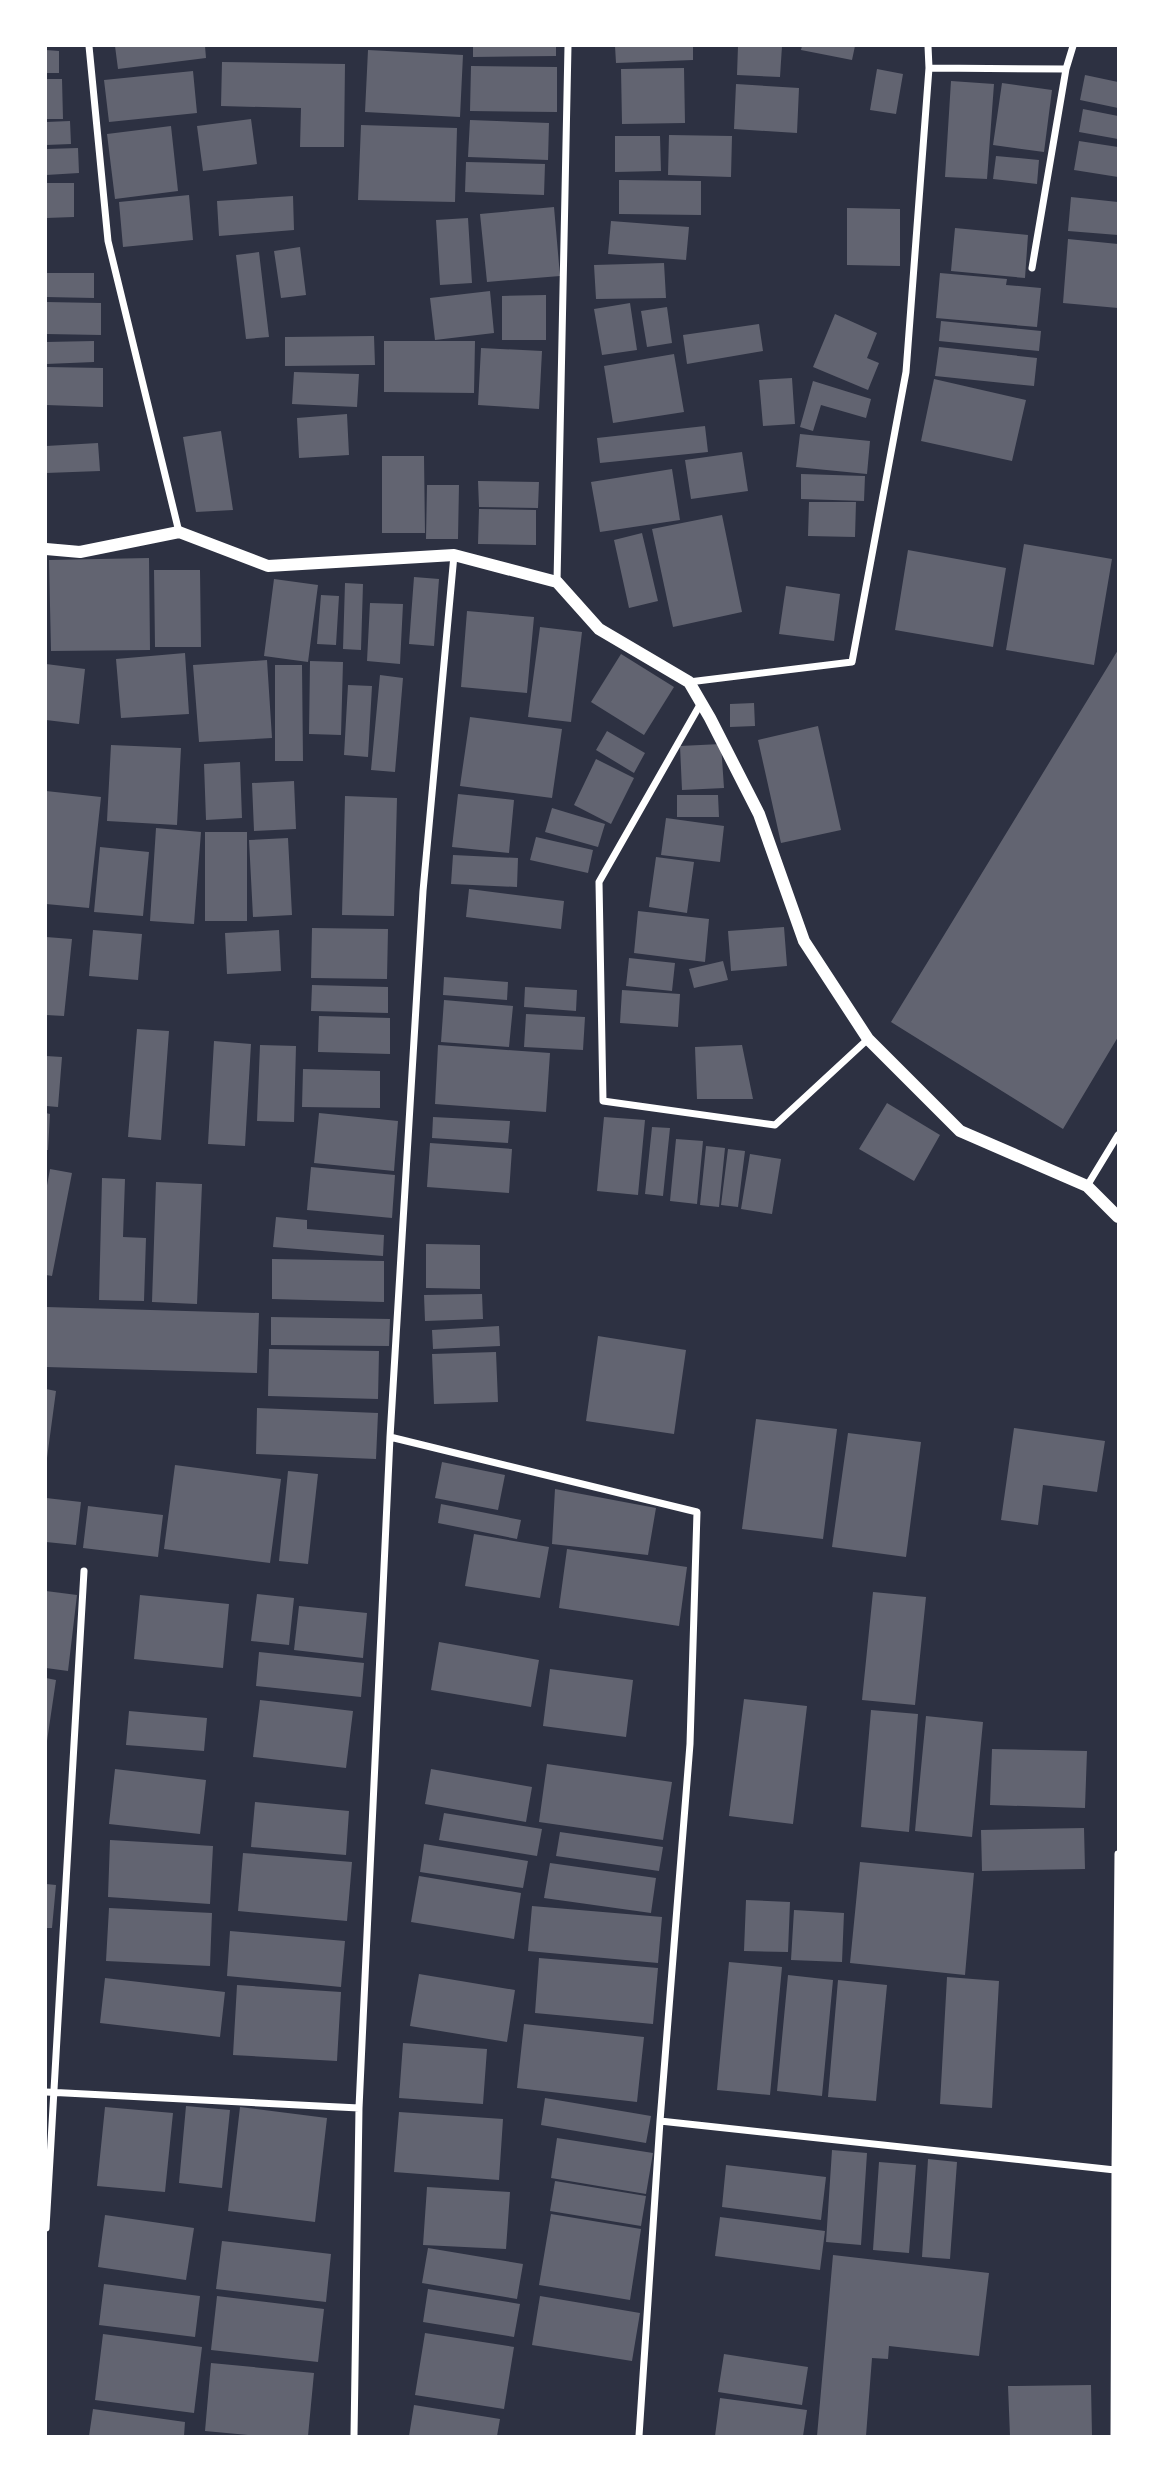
<svg xmlns="http://www.w3.org/2000/svg" width="1164" height="2482" font-family="Mulish,sans-serif">
<style>
.building{fill:#626471}
.lines{fill:none;stroke-linecap:round;stroke-linejoin:round}
.minor{stroke:#fff;stroke-width:7}
.tertiary{stroke:#fff;stroke-width:12}
</style>
<rect width="100%" height="100%" fill="#2d3142"/>
<path class="building" d="M115 46H205L206 58 118 69Z
M473 46H556V56L473 57Z
M615 46H693V60L616 63Z
M738 46H782L780 77 737 75Z
M802 46H855L852 60 801 50Z
M46 50 59 51V73H46Z
M368 50 463 55 460 117 365 112Z
M222 62 345 64 344 147H300L301 108 221 106Z
M471 66 557 67V112L470 111Z
M684 68 685 123 622 124 621 69Z
M877 69 903 74 896 114 870 110Z
M193 71 197 113 109 122 104 80Z
M1085 75 1118 82V108L1080 100Z
M46 79H62L63 119H46Z
M951 81 994 84 987 179 945 177Z
M1002 83 1052 90 1044 152 993 145Z
M736 84 799 88 797 133 734 129Z
M1083 109 1118 116V139L1079 132Z
M251 119 257 164 203 171 197 126Z
M470 120 549 123 548 160 468 157Z
M70 121 71 144 46 145V122Z
M361 125 457 128 455 202 358 200Z
M171 126 178 191 115 199 107 134Z
M669 135 732 136 731 177 668 175Z
M615 136H660L661 171 615 172Z
M1079 141 1118 147V177L1074 170Z
M78 148 79 173 46 175V149Z
M996 156 1039 160 1037 184 993 179Z
M466 162 545 164 544 195 465 192Z
M619 180 701 181V215L619 214Z
M46 183H74V217L46 218Z
M189 195 193 240 123 247 119 202Z
M293 196 294 230 219 236 217 201Z
M1071 197 1118 202V235L1068 231Z
M554 207 560 276 487 282 480 214Z
M847 208 900 209V266L847 265Z
M468 218 472 283 440 285 436 220Z
M611 221 689 227 686 260 608 254Z
M955 228 1028 235 1025 278 951 271Z
M1068 239 1118 244V308L1063 303Z
M300 247 306 295 281 298 274 251Z
M259 252 269 337 246 339 236 255Z
M664 263 666 298 596 299 594 265Z
M46 273H94V298L46 297Z
M940 273 1007 279 1006 285 1041 288 1037 327 936 318Z
M490 291 494 333 435 340 430 298Z
M546 295V340H502V296Z
M46 302 101 303V335L46 334Z
M630 303 637 350 602 355 594 309Z
M667 307 672 343 647 347 641 311Z
M835 314 877 333 867 358 879 363 868 390 813 367Z
M941 321 1041 331 1039 351 939 341Z
M759 324 763 351 687 364 683 335Z
M374 336 375 365 285 366V337Z
M94 341V362L46 364V342Z
M384 341H475L474 393 384 392Z
M939 347 1037 358 1034 386 935 376Z
M481 348 542 351 539 409 478 405Z
M674 354 684 412 613 423 604 366Z
M46 367 103 368V407L46 405Z
M294 372 359 374 357 407 292 404Z
M792 378 795 424 763 426 759 380Z
M934 379 1026 400 1012 461 921 441Z
M813 381 871 399 866 418 821 405 813 431 800 427Z
M347 414 349 455 299 458 297 418Z
M705 426 708 452 600 463 597 438Z
M221 431 233 510 196 512 183 437Z
M800 434 870 441 867 474 796 467Z
M98 443 100 471 46 473V446Z
M742 452 748 491 691 499 685 460Z
M382 456H424L425 533H382Z
M672 469 680 520 600 532 591 482Z
M801 474 865 476 864 501 801 499Z
M478 481 539 482 538 508 479 507Z
M427 485H459L458 539H426Z
M809 502H856L855 537 808 536Z
M479 509 536 510V545L478 544Z
M722 515 742 612 673 627 652 529Z
M642 533 658 601 629 608 614 540Z
M1024 544 1112 559 1094 665 1006 650Z
M908 550 1006 568 993 647 895 630Z
M149 558 150 650 51 651 49 560Z
M154 570H200L201 647H155Z
M414 577 439 579 434 646 409 644Z
M274 579 318 585 308 662 264 656Z
M345 583 363 584 361 650 343 649Z
M786 586 840 594 834 641 779 634Z
M321 595 339 596 336 645 317 644Z
M370 603 403 604 400 664 367 661Z
M467 611 534 617 527 693 461 687Z
M540 627 582 632 571 722 528 717Z
M1118 650V1037L1063 1129 891 1022Z
M185 653 189 714 121 718 116 659Z
M621 654 674 687 644 735 591 702Z
M267 660 272 738 199 742 193 665Z
M310 661 343 662 341 735 309 734Z
M46 664 85 669 79 724 46 720Z
M275 665H302L303 761H275Z
M380 675 403 678 395 772 371 770Z
M348 685 372 686 368 757 344 755Z
M754 703 755 726 730 727V704Z
M470 717 562 729 552 798 460 786Z
M818 726 841 830 781 843 758 740Z
M607 731 645 753 634 773 596 750Z
M721 744 724 788 682 790 680 746Z
M111 745 181 748 177 825 107 821Z
M596 759 634 778 611 824 574 805Z
M240 762 242 818 206 820 204 764Z
M294 781 296 829 254 831 252 783Z
M46 791 101 797 89 908 46 904Z
M458 794 514 800 509 853 452 847Z
M677 795H718L719 817H677Z
M345 796 397 798 394 916 342 915Z
M552 808 605 824 598 847 545 832Z
M666 818 724 826 720 862 661 855Z
M156 828 201 832 194 924 150 921Z
M205 832H247V921H205Z
M536 837 593 850 588 873 530 860Z
M288 838 292 915 253 917 249 840Z
M100 847 149 852 143 916 94 912Z
M453 855 518 858 517 887 451 884Z
M656 857 694 862 687 913 649 907Z
M469 889 564 901 561 929 466 917Z
M638 911 709 919 705 962 634 953Z
M784 927 787 966 731 971 728 931Z
M312 928 388 929 387 979 311 978Z
M93 930 142 934 138 980 89 976Z
M279 930 281 971 227 974 225 933Z
M46 937 72 939 64 1016 46 1015Z
M629 958 675 963 672 991 626 986Z
M723 961 728 980 694 988 689 969Z
M444 977 508 982 507 1000 443 995Z
M312 985 388 987V1013L311 1011Z
M525 987 577 990 576 1011 524 1007Z
M622 990 680 994 678 1027 620 1023Z
M444 1000 513 1006 509 1047 441 1042Z
M526 1014 585 1017 583 1050 524 1047Z
M319 1016 390 1018V1054L318 1052Z
M137 1029 169 1031 161 1140 128 1137Z
M214 1041 251 1044 245 1146 208 1144Z
M260 1045 296 1046 294 1122 257 1121Z
M438 1045 550 1053 546 1112 435 1104Z
M742 1045 753 1099H697L695 1047Z
M46 1056 62 1057 58 1107 46 1106Z
M303 1069 380 1071V1108L302 1107Z
M887 1103 940 1135 914 1181 859 1149Z
M46 1113 50 1114 48 1150H46Z
M319 1113 398 1121 394 1171 314 1163Z
M433 1117 510 1121 508 1143 432 1138Z
M604 1117 645 1120 638 1195 597 1191Z
M652 1127 670 1128 663 1196 645 1194Z
M676 1139 703 1141 697 1204 670 1201Z
M430 1143 512 1149 509 1193 427 1187Z
M706 1146 725 1148 719 1207 700 1205Z
M728 1149 745 1151 738 1207 721 1205Z
M750 1154 781 1159 772 1214 741 1209Z
M311 1167 395 1175 392 1218 307 1210Z
M50 1169 72 1173 52 1276 46 1275V1191Z
M102 1178 125 1179 123 1237 146 1238 144 1301 99 1300Z
M156 1182 202 1184 197 1304 152 1302Z
M276 1217 307 1220V1229L384 1235 383 1256 273 1247Z
M426 1244 480 1245V1289L426 1288Z
M272 1259 384 1261V1302L272 1299Z
M482 1294 483 1319 425 1321 424 1295Z
M46 1307 259 1313 257 1373 46 1367Z
M271 1317 390 1319 389 1346 271 1345Z
M499 1326 500 1346 433 1349 432 1330Z
M598 1336 686 1350 674 1434 586 1421Z
M269 1349 379 1351 378 1399 268 1396Z
M496 1352 498 1402 434 1404 432 1354Z
M46 1389 56 1391 47 1458H46Z
M257 1408 378 1413 376 1459 256 1454Z
M756 1419 837 1429 823 1539 742 1529Z
M1014 1428 1105 1441 1097 1492 1043 1485 1038 1525 1001 1520Z
M848 1433 921 1442 906 1557 832 1547Z
M442 1462 505 1475 498 1510 435 1498Z
M175 1465 281 1479 270 1563 164 1549Z
M288 1471 318 1474 308 1564 279 1561Z
M555 1489 656 1508 648 1555 552 1544Z
M46 1498 81 1502 76 1545 46 1542Z
M441 1504 521 1520 517 1539 438 1523Z
M88 1506 163 1515 158 1557 83 1548Z
M474 1534 549 1547 540 1598 465 1586Z
M567 1549 687 1567 679 1626 559 1608Z
M46 1591 77 1595 68 1671 46 1668Z
M873 1592 926 1597 915 1705 862 1700Z
M257 1594 294 1598 289 1645 251 1641Z
M140 1595 229 1604 223 1668 134 1659Z
M299 1606 367 1613 363 1658 294 1650Z
M439 1642 539 1660 531 1707 431 1690Z
M259 1652 364 1663 361 1697 256 1686Z
M550 1669 633 1680 626 1737 543 1726Z
M46 1678 56 1680 47 1741H46Z
M744 1699 807 1706 793 1824 729 1816Z
M260 1700 353 1711 346 1768 253 1757Z
M871 1710 918 1714 909 1832 861 1827Z
M129 1711 207 1718 204 1751 126 1745Z
M926 1716 983 1722 972 1837 915 1831Z
M992 1749 1087 1751 1085 1808 990 1805Z
M547 1764 672 1782 663 1840 539 1822Z
M115 1769 206 1780 200 1834 109 1824Z
M431 1769 532 1787 526 1822 425 1804Z
M255 1802 349 1811 346 1855 251 1847Z
M444 1813 542 1829 537 1856 439 1840Z
M1084 1828 1085 1869 982 1871 981 1830Z
M560 1832 663 1847 659 1871 556 1856Z
M110 1840 213 1846 210 1904 108 1897Z
M424 1844 528 1861 523 1888 420 1872Z
M243 1853 352 1862 347 1921 238 1911Z
M860 1862 974 1873 965 1975 850 1963Z
M550 1863 656 1878 651 1913 544 1898Z
M419 1876 521 1893 514 1939 411 1922Z
M46 1884 56 1885 52 1928H46Z
M746 1900 790 1902 788 1952 744 1951Z
M532 1906 662 1917 658 1963 528 1951Z
M109 1908 212 1913 210 1966 106 1961Z
M794 1910 844 1913 842 1962 791 1960Z
M230 1931 345 1941 341 1987 227 1976Z
M539 1958 658 1968 653 2024 535 2013Z
M729 1962 782 1967 770 2095 717 2090Z
M419 1974 515 1990 507 2042 410 2026Z
M788 1975 833 1980 822 2096 777 2091Z
M947 1977 999 1981 992 2108 940 2104Z
M105 1978 225 1992 220 2037 100 2023Z
M838 1980 887 1985 876 2101 828 2097Z
M237 1985 341 1992 337 2061 233 2055Z
M524 2024 644 2037 637 2102 517 2088Z
M403 2043 487 2049 483 2104 399 2098Z
M545 2098 651 2116 646 2143 541 2125Z
M186 2106 230 2110 222 2188 179 2183Z
M105 2107 173 2113 165 2192 97 2186Z
M240 2107 327 2118 315 2222 228 2211Z
M399 2112 503 2119 499 2180 394 2172Z
M557 2138 653 2153 646 2194 551 2178Z
M832 2150 867 2153 861 2245 826 2242Z
M928 2159 957 2162 950 2259 922 2257Z
M879 2162 916 2165 909 2253 873 2250Z
M726 2165 826 2177 821 2220 722 2207Z
M555 2181 646 2196 641 2226 550 2211Z
M427 2187 510 2192 506 2249 423 2245Z
M551 2214 641 2229 630 2300 539 2285Z
M105 2215 194 2228 186 2280 98 2267Z
M720 2217 825 2231 820 2270 715 2256Z
M222 2241 331 2254 326 2302 216 2289Z
M428 2248 523 2264 517 2299 422 2283Z
M833 2255 989 2273 979 2356 889 2346 888 2359 872 2358 866 2436H817Z
M104 2284 200 2296 195 2337 99 2325Z
M428 2289 520 2304 514 2337 423 2322Z
M217 2296 324 2309 318 2362 211 2350Z
M540 2296 640 2313 632 2361 532 2345Z
M425 2333 514 2347 504 2409 415 2395Z
M103 2334 202 2347 194 2413 95 2400Z
M724 2354 808 2367 802 2405 718 2392Z
M211 2363 314 2373 308 2436H260L205 2431Z
M1091 2385 1092 2436H1010L1008 2386Z
M720 2398 807 2410 803 2436H715Z
M414 2405 500 2419 497 2436H409Z
M93 2409 185 2422 184 2436H89Z"/>
<g class="lines">
<path class="minor" d="M89 46 108 241 179 532
M929 68 1066 69
M1032 268 1066 69 1073 46
M557 582 568 46
M689 682 852 662 906 372 929 68 928 46
M701 703 599 882 603 1101 775 1125 868 1039
M1087 1186 1118 1135
M390 1437 697 1512 690 1744 660 2121 639 2436
M46 2092 359 2108
M660 2121 1115 2170 1114 2436
M1117 2170H1115L1118 1854
M46 2228 84 1571
M354 2436 359 2108 390 1437 423 891 454 555"/>
<path class="tertiary" d="M46 549 80 552 179 532 268 566 454 555 557 582 599 629 689 682 710 718 759 814 804 941 868 1039 960 1131 1087 1186 1118 1217"/>
</g>
<rect width="1164" height="2482" fill="none" stroke="#ffffff" stroke-width="94"/>
</svg>
